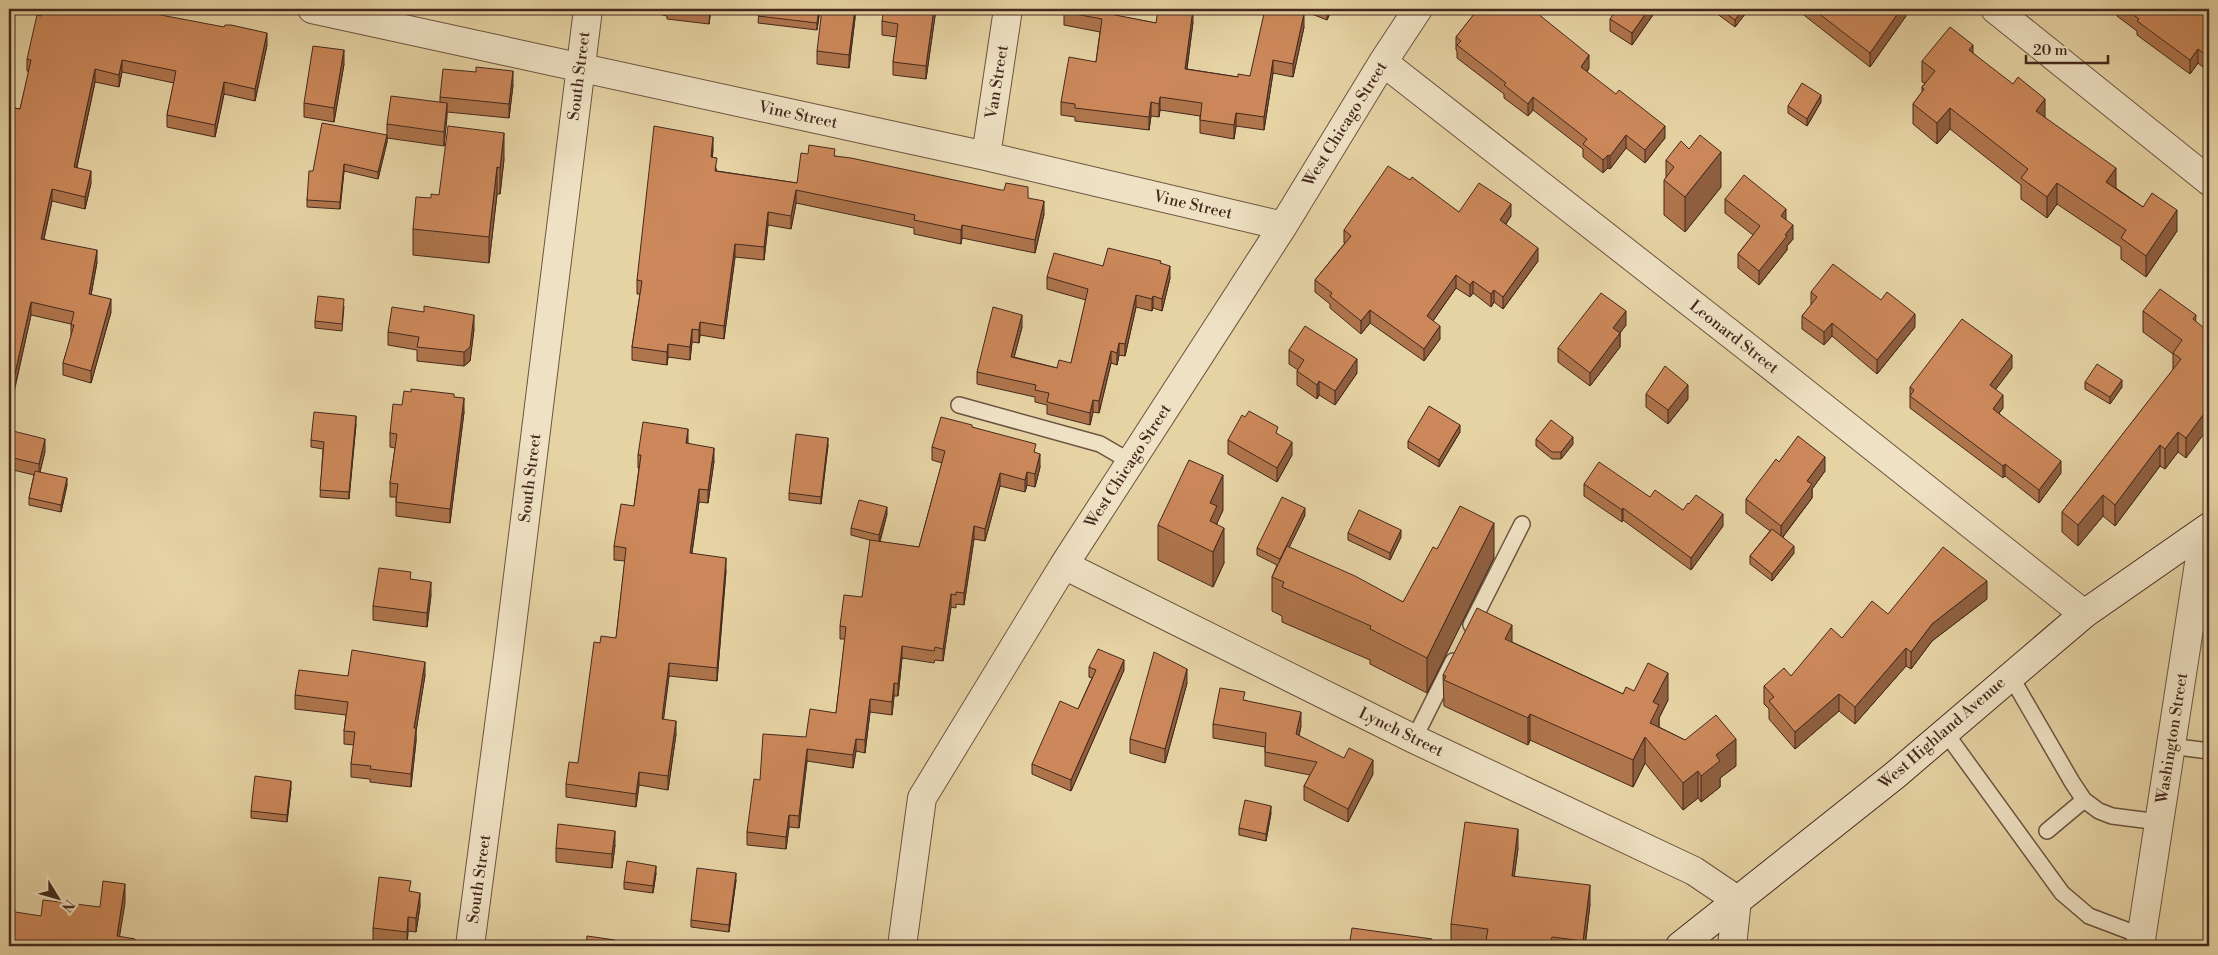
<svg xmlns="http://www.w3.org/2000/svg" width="2218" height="955" font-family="'Libre Bodoni',serif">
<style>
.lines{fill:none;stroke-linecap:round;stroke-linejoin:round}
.lane-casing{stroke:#6c533f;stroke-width:18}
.street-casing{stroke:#6c533f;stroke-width:30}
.secondary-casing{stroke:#44281d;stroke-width:30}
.lane{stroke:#efe2c4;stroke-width:15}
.street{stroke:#efe2c4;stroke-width:28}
.secondary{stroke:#efe2c4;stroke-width:28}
.wall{fill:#af754d;stroke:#44281d}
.shaded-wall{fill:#8f5f3f;stroke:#44281d}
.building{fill:#cc885a;stroke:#44281d}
.labels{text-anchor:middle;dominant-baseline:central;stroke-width:5;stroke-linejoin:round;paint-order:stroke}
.street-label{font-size:16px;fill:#44281d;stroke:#efe2c4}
</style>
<rect width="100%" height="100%" fill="#e6d3a4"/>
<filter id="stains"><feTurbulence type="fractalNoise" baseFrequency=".004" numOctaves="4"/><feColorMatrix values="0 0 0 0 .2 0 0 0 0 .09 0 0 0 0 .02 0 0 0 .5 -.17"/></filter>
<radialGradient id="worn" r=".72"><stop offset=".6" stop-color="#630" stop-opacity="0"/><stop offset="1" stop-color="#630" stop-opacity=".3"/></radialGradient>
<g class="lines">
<defs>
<path id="lane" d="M959 405 1100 444 1131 462
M1471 625 1522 524
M2010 675 2072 782 2084 800 2099 811 2112 816 2159 822
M1945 732 2062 893 2089 916 2142 936
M1414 739 1453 661
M2170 746 2209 751
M2047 831 2084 800"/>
<path id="street" d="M312 9 986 156 1283 226
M1995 9 2209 181
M1383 62 1751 350 2084 614
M986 156 1008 9
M1064 565 1414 739 1694 871 1737 900 1732 946
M470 946 508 657 588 9
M902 946 922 798 1064 565 1283 226 1383 62 1418 9
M2140 946 2204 531"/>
<path id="secondary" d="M1680 946 1894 776 2084 614 2209 527"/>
</defs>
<use href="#lane" class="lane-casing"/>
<use href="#street" class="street-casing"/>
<use href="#secondary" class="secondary-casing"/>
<use href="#lane" class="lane"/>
<use href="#street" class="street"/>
<use href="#secondary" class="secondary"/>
</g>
<path class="wall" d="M662 9H711L709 24 667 19V16L662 15Z
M759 9H820L817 30 758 23Z
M855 9V18L849 68 817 64V51Z
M936 9 926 79 893 75V62L897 37 882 35V21Z
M1064 9H1108L1107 14 1156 23 1193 22 1187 69 1238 77 1250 76 1304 27 1293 77 1273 73 1264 130 1236 126 1234 139 1200 133V116L1160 110 1159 117 1151 116 1149 130 1075 121V117L1061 115V102L1096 62 1100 32 1064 25Z
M1299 9H1332L1327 20Z
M1476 9H1532L1589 68 1587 72 1665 138 1645 163 1626 148 1610 169 1608 168 1603 173 1583 157V149L1533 110 1528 116 1504 98V94L1457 58V51L1456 50V37L1476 12Z
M1657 9 1632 45 1610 31V19Z
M1712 9H1749L1735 27 1712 10Z
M1800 9H1906V16L1870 67 1800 12Z
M2117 9H2192L2194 11 2209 9V72L2198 63 2190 74 2137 35V31L2117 16Z
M267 45 255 101 224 94 215 137 167 127V115L174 83 122 72 119 87 95 82 77 167 91 183 85 209 52 201 44 239 97 262 91 295 111 312 91 383 63 375V363L71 337V324L31 315 13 397V409L9 424V107L20 109 29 72 27 71V59Z
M1973 53 2045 117 2116 188 2177 231 2146 277 2121 259V247L2057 204 2047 218 2021 199V185L1950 129 1937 144 1913 124V104L1922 92V87L1925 83 1922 82V61Z
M344 64 334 122 304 117V103Z
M513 85 509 118 447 112 444 146 387 138V142L378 179 344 171 340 209 307 207V200L313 171 387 135V124L440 102V97Z
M1821 102 1807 126 1788 113V106Z
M1689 149 1721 187 1685 232 1664 215V180L1666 178V160Z
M713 150 712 157 717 171 797 183 835 156 1028 198 1044 214 1035 253 962 238 961 244 914 234V228L796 203 791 229 768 225 764 260 735 257 724 339 700 335 699 343 692 342 690 360 668 357 667 365 632 360V347L640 294H637V280Z
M504 159 500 194H497L489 263 413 255V229L431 198 439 195Z
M1725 199 1786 220 1793 239 1787 246V250L1759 285 1738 268V254L1753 235 1725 213Z
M1459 212 1511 216 1506 224 1538 261 1503 309 1494 302 1491 307 1473 293 1470 297 1456 288 1433 321 1440 339 1424 361 1370 323 1361 334 1330 308V304L1315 292V280L1345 243H1344V230Z
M1161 263 1170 278 1162 311 1153 308 1152 311 1136 307 1125 356 1119 355 1117 365 1111 363 1099 413 1093 412 1090 425 1047 414V405L1035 402V397L977 384V372L1022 327 1014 357 1057 368 1071 363 1086 300 1047 289V277L1103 266Z
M1811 292 1915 327 1877 374 1832 336 1824 345 1802 329V316L1811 305Z
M344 306 342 331 315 328V321Z
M2143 311 2196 315 2186 458 2178 452 2165 469 2160 466 2115 526 2103 516 2078 546 2062 532V512L2173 370V354L2143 332Z
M1626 325 1620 333V347L1590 386 1558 362V348Z
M474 329 470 361 464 366 417 361V350L388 345V332Z
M1289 350 1357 373 1335 405 1319 395 1317 399 1297 385V371L1298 370 1289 364Z
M2012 368 1995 389 2003 408 1999 413 2061 473 2039 503 2005 476 2003 478 1910 408V387Z
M2085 382 2122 387 2110 404 2085 389Z
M1646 394 1688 399 1668 424 1646 407Z
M454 397 464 412 450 523 396 516V497H390V483L395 448 390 447V433L402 405Z
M356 424 349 499 320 497 323 449 311 447V440Z
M972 427 1036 453 1040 467 1035 487 1027 485 1025 492 1000 486 985 541 974 539 964 605 956 604V608L951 607 943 661 935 660 934 663 902 658 898 696H894L892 715 870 712 865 753 856 751 853 768 807 761 799 828 789 827 786 849 747 845V832L760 780 806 737 836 713 845 639H840V626L862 597 873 541 851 535V528L887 514 880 542 919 547 942 463 932 460V447Z
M9 430 45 451 40 472 67 485 61 512 29 505V498L34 475 9 469Z
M1460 432 1439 467 1408 448V441Z
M1278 434 1292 455 1277 482 1228 454V440Z
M1536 439 1573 444 1561 459H1552L1536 446Z
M688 443 714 461 708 503 699 502 692 553 726 571 717 681 669 676 663 719 676 734 668 790 639 785 636 807 566 797V784L578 763 600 643 616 638 625 561 614 560V546L634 506 639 468H638V455Z
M828 445 821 504 789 500V493Z
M1779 462 1825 471 1812 489V498L1783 537 1794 553 1772 581 1750 564V556L1770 531 1746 513V499Z
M1584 484 1650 497 1723 526 1691 570 1623 520 1622 522 1584 496Z
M1223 510 1217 523V525L1224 563 1213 587 1158 560V525Z
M1305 515 1289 547 1403 602 1437 549 1494 558 1427 693 1370 664V660L1282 622V616L1272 611V577L1277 565 1257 555V548Z
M1348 533 1401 537 1390 560 1348 540Z
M411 579 431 595 427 627 373 620V606Z
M1987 599 1932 641 1911 669 1906 666 1855 724 1839 711 1795 749 1769 719V709L1764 704V686L1791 676 1842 638 1888 614Z
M1512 642 1623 694 1634 691 1668 700 1659 718V727L1736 766 1720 778V787L1701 802 1698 798 1683 810 1645 763 1633 787 1530 740 1528 745 1444 706 1443 675Z
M1089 667 1124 670 1071 791 1032 774V764L1078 709 1092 678 1089 677Z
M425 675 416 731V741L411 787 370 782V779L351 777V764L354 745 344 744V731L346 715 295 709V695L348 676Z
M1187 683 1165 763 1130 753V739Z
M1245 700 1301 726 1299 736 1373 774 1348 822 1304 800V786L1310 775 1265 766V747L1213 738V724Z
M291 788 287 822 251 818V811Z
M1271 813 1266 841 1239 835V828Z
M615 845 612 868 556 862V848Z
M1518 848 1514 876 1590 904 1585 946H1476L1451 943V924Z
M656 873 653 893 624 889V882Z
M736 880 729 932 691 927V920Z
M411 891 420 906 416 932 408 931 407 946 373 942V928Z"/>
<path class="shaded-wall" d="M710 9H711L709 24Z
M819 9H820L817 30V23Z
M855 9V18L849 68V55Z
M934 9H936L926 79V66Z
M1106 9H1108L1105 27V13Z
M1193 9V22L1185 82V69Z
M1327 9H1332L1327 20Z
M1649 9H1657L1632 45V33Z
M1743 9H1749L1735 27V20Z
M1901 9H1906V16L1870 67V53Z
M1304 14V27L1293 77V64Z
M267 33V45L255 101V89Z
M1973 45V66L1969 50Z
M2198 49V63L2190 74V60Z
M344 50V64L334 122V108Z
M1589 55V68L1581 79V67Z
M122 60V72L119 87V75Z
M1273 60V73L1264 130V117Z
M95 69V82L74 179V167Z
M513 71V85L509 118V104Z
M224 82V94L215 137V125Z
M1821 95V102L1807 126V119Z
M1160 97V110L1159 117V104Z
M1533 97V110L1528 116V104Z
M2045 99V120L2036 111Z
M1151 102V116L1149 130V117Z
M447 103V117L444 146V132Z
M1950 108V129L1937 144V123Z
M1236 113V126L1234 139V125Z
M1665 126V138L1645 163V150Z
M504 133V159L500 194V168Z
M387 135V142L378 179V172Z
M1626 135V148L1610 169V156Z
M713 137V150L711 170V157Z
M1721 152V187L1685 232V197Z
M1608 155V168L1603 173V160Z
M344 164V171L340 209V202Z
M497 167V194L489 263V237Z
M2116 168V189L2106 182Z
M91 171V183L85 209V197Z
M2057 183V204L2047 218V197Z
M52 189V201L41 251V239Z
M796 190V203L791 229V216Z
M1044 201V214L1035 253V240Z
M1511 204V216L1500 232V220Z
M1786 209V223L1781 216Z
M2177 210V231L2146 277V256Z
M768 212V225L764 260V247Z
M962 225V238L961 244V230Z
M1793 225V239L1787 246V250L1759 285V271L1785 235Z
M735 244V257L724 339V326Z
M1538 248V261L1503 309V297Z
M97 250V262L89 306V294Z
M1170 266V278L1162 311V299Z
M1456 275V288L1427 329V316Z
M1473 281V293L1470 297V285Z
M1494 290V302L1491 307V294Z
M1136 295V307L1125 356V344Z
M1153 296V308L1152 311V299Z
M111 299V312L91 383V371Z
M31 302V315L10 408 13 397V409L9 424 10 396Z
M1370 310V323L1361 334V321Z
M1626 311V325L1613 342V328Z
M1915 314V327L1877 374V360Z
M474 315V329L470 361 464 366V352Z
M1022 315V327L1011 369V357Z
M700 322V335L699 343V330Z
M1832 323V336L1824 345V332Z
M1440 326V339L1424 361V349Z
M692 329V342L690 360V347Z
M1620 333V347L1590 386V373Z
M1119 343V355L1117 365V353Z
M668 344V357L667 365V352Z
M1111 351V363L1099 413V401Z
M2012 355V368L1990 397V385Z
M1357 359V373L1335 405V391Z
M2122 380V387L2110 404V397Z
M1319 381V395L1317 399V385Z
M1688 385V399L1668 424V410Z
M2003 395V408L1993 421V409Z
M464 398V412L450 523V509Z
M1093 400V412L1090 425V413Z
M2209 407V427L2186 458V438Z
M356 416V424L349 499V492Z
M1460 425V432L1439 467V460Z
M688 429V443L686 456V443Z
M2178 432V452L2165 469V449Z
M1573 437V444L1561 459V452Z
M828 438V445L821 504V497Z
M45 439V451L39 476V464Z
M1292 442V455L1277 482V468Z
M2160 445V466L2115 526V505Z
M714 448V461L708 503V490Z
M1040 454V467L1035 487V474Z
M1825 457V471L1812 489V498L1781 539V526L1807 481Z
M2061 461V473L2039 503V490Z
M2005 464V476L2003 478V466Z
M1027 472V485L1025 492V480Z
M1000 473V486L985 541V529Z
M1223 475V510L1217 523V541L1210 550V503Z
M67 478V485L61 512V505Z
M699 489V502L690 566V553Z
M2103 495V516L2078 546V525Z
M887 507V514L879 542V535Z
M1305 508V515L1280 566V559Z
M1623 508V520L1622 522V510Z
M1723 514V526L1691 570V558Z
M1494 523V558L1427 693V658Z
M974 526V539L964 605V593Z
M1224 528V563L1213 587V552Z
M1401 530V537L1390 560V553Z
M1794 546V553L1772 581V574Z
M726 558V571L717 681V668Z
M1987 581V599L1932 641 1911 669V652L1932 624Z
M431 582V595L427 627V613Z
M951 594V607L943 661V649Z
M1512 625V651L1505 639Z
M902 646V658L898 696V684Z
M1906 648V666L1855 724V707Z
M1124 660V670L1071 791V780Z
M425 662V675L416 731V741L411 787V774L414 728Z
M669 663V676L662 732V719Z
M1187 669V683L1165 763V749Z
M1668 673V700L1659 718V732L1650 723 1653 702Z
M894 683V696L892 715V702Z
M1839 694V711L1795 749V732Z
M870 699V712L865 753V740Z
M1301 712V726L1296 748V734Z
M1530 714V740L1528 745V718Z
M676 721V734L668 790V776Z
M1645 737V763L1633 787V760Z
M856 739V751L853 768V755Z
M1736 739V766L1720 778V787L1701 802V776L1716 755Z
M807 749V761L799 828V816Z
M1373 760V774L1348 822V809Z
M1698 771V798L1683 810V783Z
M639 772V785L636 807V794Z
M291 781V788L287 822V815Z
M1271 806V813L1266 841V834Z
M789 815V827L786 849V837Z
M1518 829V848L1512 894V876Z
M615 831V845L612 868V854Z
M656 866V873L653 893V886Z
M736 873V880L729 932V925Z
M125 884V903L118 946 117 936Z
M1590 885V904L1585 946H1583V941Z
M420 893V906L416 932V918Z
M408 917V931L407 946V932Z"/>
<path class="building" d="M42 9H134L166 16 224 27 225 25H231L267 33 255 89 224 82 215 125 167 115 176 71 122 60 119 75 95 69 74 167 91 171 85 197 52 189 41 239 97 250 89 294 111 299 91 371 63 363 74 325H71L74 312 31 302 10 396 13 397 9 412V107L20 109 31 60 27 59 37 15 41 16Z
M696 9H710L709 10Z
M759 9H819L817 23 758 16Z
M822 9H855L849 55 817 51Z
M884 9H934L926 66 893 62 898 24 882 21Z
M1065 9H1106L1105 13 1156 23 1158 9 1163 10 1164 9H1193L1185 69 1238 77V74L1250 76 1265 9H1280L1304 14 1293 64 1273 60 1264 117 1236 113 1234 125 1200 120 1202 103 1160 97 1159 104 1151 102 1149 117 1075 108V104L1061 102 1069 57 1096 62 1102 19 1064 12Z
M1478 9H1532L1589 55 1581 67 1616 94 1619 90 1665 126 1645 150 1626 135 1610 156 1608 155 1603 160 1583 144 1587 139 1533 97 1528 104 1504 85 1506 83 1457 45 1461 41 1456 37Z
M1617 9H1649L1632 33 1610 19Z
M1719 9H1743L1735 20Z
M1813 9H1901L1870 53Z
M2125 9H2192L2194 11 2195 9H2209V58L2198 49 2190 60 2137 21 2139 19Z
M1950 27 1973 45 1969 50 2013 84 2018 77 2045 99 2036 111 2116 168 2106 182 2143 207 2152 193 2177 210 2146 256 2121 238 2126 230 2057 183 2047 197 2021 178 2028 169 1950 108 1937 123 1913 104 1924 89 1922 87 1935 71 1922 61Z
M313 46 344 50 334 108 304 103Z
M476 67 513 71 509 104 440 97 443 69 476 72Z
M1802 83 1821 95 1807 119 1788 106Z
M391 96 447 103 444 132 387 124Z
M322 123 387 135 378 172 344 164 340 202 307 200 309 171H313Z
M448 126 504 133 500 168 497 167 489 237 413 229 416 197 431 198V194L439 195Z
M654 126 713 137 711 157 717 158 715 171 797 183 801 153 808 154 809 145 835 149 834 156 851 158 1001 190H1004L1006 183 1028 187V198L1044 201 1035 240 962 225 961 230 914 220 915 215 796 190 791 216 768 212 764 247 735 244 724 326 700 322 699 330 692 329 690 347 668 344 667 352 632 347 642 281 637 280Z
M1700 135 1721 152 1685 197 1664 180 1674 167 1666 160 1681 141 1689 149Z
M1388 166 1410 180 1412 177 1459 212 1479 183 1511 204 1500 220 1538 248 1503 297 1494 290 1491 294 1473 281 1470 285 1456 275 1427 316 1440 326 1424 349 1370 310 1361 321 1330 296 1332 293 1315 280 1351 236 1344 230Z
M1744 175 1786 209 1781 216 1793 225 1785 235 1787 236 1759 271 1738 254 1760 226 1725 199Z
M1108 248 1161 261 1160 263 1170 266 1162 299 1153 296 1152 299 1136 295 1125 344 1119 343 1117 353 1111 351 1099 401 1093 400 1090 413 1047 402 1049 393 1035 390 1036 385 977 372 993 307 1022 315 1011 357 1057 368 1059 360 1071 363 1088 289 1047 277 1054 253 1103 266Z
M1833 264 1881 300 1887 292 1915 314 1877 360 1832 323 1824 332 1802 316 1817 297 1811 292Z
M2160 289 2196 315 2193 319 2209 332V407L2186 438 2178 432 2165 449 2160 445 2115 505 2103 495 2078 525 2062 512 2181 359 2173 353 2182 340 2143 311Z
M1601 293 1626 311 1613 328 1620 333 1590 373 1558 348Z
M318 296 344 299 342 324 315 321Z
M424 306 474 315 470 347 464 352 417 347 419 337 388 332 392 307 424 312Z
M1962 319 2012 355 1990 385 2003 395 1993 409 2061 461 2039 490 2005 464 2003 466 1910 396 1914 390 1910 387Z
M1305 326 1357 359 1335 391 1319 381 1317 385 1297 371 1304 360 1289 350Z
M2097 364 2122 380 2110 397 2085 382Z
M1665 366 1688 385 1668 410 1646 394Z
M411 389 454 394V397L464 398 450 509 396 502 398 484 390 483 397 434 390 433 393 404 402 405 404 391 411 392Z
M1429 406 1460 425 1439 460 1408 441Z
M1249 411 1278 427 1276 433 1292 442 1277 468 1228 440 1242 415 1245 417Z
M314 412 356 416 349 492 320 490 324 442 311 440Z
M941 417 972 425V427L1036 444 1034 452 1040 454 1035 474 1027 472 1025 480 1000 473 985 529 974 526 964 593 956 592V595L951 594 943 649 935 647 934 651 902 646 898 684 894 683 892 702 870 699 865 740 856 739 853 755 807 749 799 816 789 815 786 837 747 832 754 779 760 780 763 734 806 737 810 709 836 713 846 627 840 626 844 595 862 597 870 540 919 547 945 451 932 447Z
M1551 420 1573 437 1561 452H1552L1536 439Z
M643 422 688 429 686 443 714 448 708 490 699 489 690 553 726 558 717 668 669 663 662 719 676 721 668 776 639 772 636 794 566 784 569 762 578 763 594 642 600 643 601 636 616 638 626 548 614 546 621 504 634 506 641 455H638Z
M9 430 45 439 39 464 9 457Z
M796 434 828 438 821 497 789 493Z
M1798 436 1825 457 1807 481 1812 484 1781 526 1746 499 1776 459 1779 462Z
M1189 460 1223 475 1210 503 1217 506 1210 521 1224 528 1213 552 1158 525Z
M1599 462 1650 497 1655 490 1683 510 1688 503 1689 504 1696 495 1723 514 1691 558 1623 508 1622 510 1584 484Z
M35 471 67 478 61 505 29 498Z
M1282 497 1305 508 1280 559 1257 548Z
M859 500 887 507 879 535 851 528Z
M1460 506 1494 523 1427 658 1370 629 1371 626 1282 587 1284 582 1272 577 1287 546 1355 576 1403 602 1433 547 1437 549Z
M1359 510 1401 530 1390 553 1348 533Z
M1772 529 1794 546 1772 574 1750 556Z
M1943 547 1987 581 1932 624 1911 652 1906 648 1855 707 1839 694 1795 732 1769 701 1774 697 1764 686 1784 668 1791 676 1831 628 1842 638 1872 601 1888 614Z
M379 568 411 572 410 579 431 582 427 613 373 606Z
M1477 608 1512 625 1505 639 1623 694 1626 687 1634 691 1648 663 1668 673 1653 702 1659 705 1650 723 1685 740 1716 715 1736 739 1716 755 1720 761 1701 776 1698 771 1683 783 1645 737 1633 760 1530 714 1528 718 1444 680 1446 676 1443 675Z
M1098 649 1124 660 1071 780 1032 764 1060 701 1078 709 1096 670 1089 667Z
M352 650 425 662 414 728H416L411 774 370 769 371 766 351 764 355 732 344 731 348 702 295 695 299 670 348 676Z
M1154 652 1187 669 1165 749 1130 739Z
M1220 688 1245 692 1243 700 1301 712 1296 734 1344 758 1349 748 1373 760 1348 809 1304 786 1317 762 1265 752 1266 733 1213 724Z
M255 776 291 781 287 815 251 811Z
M1245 800 1271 806 1266 834 1239 828Z
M1465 822 1518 829 1512 876 1590 885 1583 941 1552 937 1550 946H1485L1488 929 1451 924Z
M558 824 615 831 612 854 556 848Z
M627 861 656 866 653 886 624 882Z
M697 868 736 873 729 925 691 920Z
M379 877 411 881 409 891 420 893 416 918 408 917 407 932 373 928Z
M103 881 125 884 117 936 135 939 134 946H9V911L41 916 43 900 100 907Z
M1352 928 1432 939 1431 946H1349Z
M587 936 615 940 614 946H586Z"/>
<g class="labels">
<g class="street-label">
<text transform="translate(579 76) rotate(-83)">South Street</text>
<text transform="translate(997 82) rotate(-81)">Van Street</text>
<text transform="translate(798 115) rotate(12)">Vine Street</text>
<text transform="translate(1345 124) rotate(-58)">West Chicago Street</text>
<text transform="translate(1193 205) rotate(13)">Vine Street</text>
<text transform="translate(1734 337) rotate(38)">Leonard Street</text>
<text transform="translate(1128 466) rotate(-57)">West Chicago Street</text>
<text transform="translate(530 478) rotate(-83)">South Street</text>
<text transform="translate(1401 732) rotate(26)">Lynch Street</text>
<text transform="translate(1942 733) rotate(-41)">West Highland Avenue</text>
<text transform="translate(2172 738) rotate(-81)">Washington Street</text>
<text transform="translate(479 879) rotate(-82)">South Street</text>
</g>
</g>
<rect width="2218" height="955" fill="none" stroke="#e6d3a4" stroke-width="30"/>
<rect x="10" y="10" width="2198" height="935" fill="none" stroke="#44281d" stroke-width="2.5"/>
<rect x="15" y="15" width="2188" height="925" fill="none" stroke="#44281d"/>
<g transform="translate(58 898) rotate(127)" stroke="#efe2c4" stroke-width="4" paint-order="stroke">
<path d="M0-4L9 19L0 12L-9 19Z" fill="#44281d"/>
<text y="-8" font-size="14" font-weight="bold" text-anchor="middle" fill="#44281d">N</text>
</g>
<path d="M2026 55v8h82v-8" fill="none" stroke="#44281d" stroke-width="2.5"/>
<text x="2033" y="55" font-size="15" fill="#44281d" stroke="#efe2c4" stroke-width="4" paint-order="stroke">20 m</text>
<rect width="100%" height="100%" filter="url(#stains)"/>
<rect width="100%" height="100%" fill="url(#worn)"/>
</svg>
